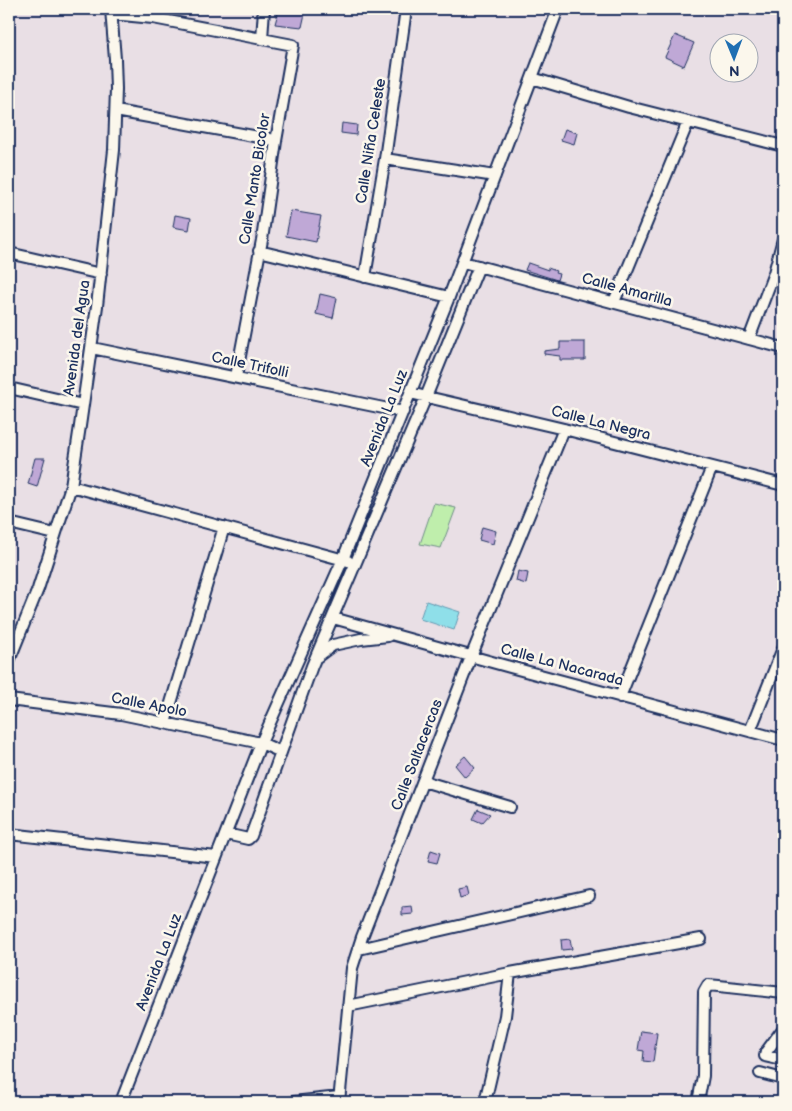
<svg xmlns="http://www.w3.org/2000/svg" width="792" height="1111" font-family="'Balsamiq Sans',sans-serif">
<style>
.green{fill:#bfeeac;stroke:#6d8e85}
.water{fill:#8fdfe9;stroke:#6199b1}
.building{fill:#bfa8d6;stroke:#1b2f5e}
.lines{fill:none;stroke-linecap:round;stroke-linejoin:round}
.minor-casing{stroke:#1b2f5e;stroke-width:14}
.minor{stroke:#fbf7ec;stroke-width:10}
.labels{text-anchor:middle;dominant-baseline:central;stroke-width:5;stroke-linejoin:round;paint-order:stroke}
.street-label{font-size:15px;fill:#1b2f5e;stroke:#fbf7ec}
</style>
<rect width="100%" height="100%" fill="#e9dfe5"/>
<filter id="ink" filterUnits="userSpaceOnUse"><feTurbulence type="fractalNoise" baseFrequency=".02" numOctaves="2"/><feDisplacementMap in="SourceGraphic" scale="10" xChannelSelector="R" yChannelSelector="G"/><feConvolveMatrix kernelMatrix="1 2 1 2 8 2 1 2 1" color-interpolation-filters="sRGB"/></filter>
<g filter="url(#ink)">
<path class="green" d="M434 503 456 508 441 548 420 544Z"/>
<path class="water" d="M426 601 460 612 454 630 420 619Z"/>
<path class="building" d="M279 9H306L302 27 275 24Z
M675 35 694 43 684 66 665 57Z
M342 123 357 125 356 135 341 133Z
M565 129 577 133 574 144 561 140Z
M291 211 321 216 316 242 286 236Z
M175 215 191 218 189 230 173 227Z
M528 263 548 270V268L556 271 555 273 559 274 557 280 525 270Z
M320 294 337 298 333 318 316 314Z
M560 342H585V360H560V356L544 354V351L560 349Z
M35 458H45L37 487 28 484Z
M482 527 496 531 493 544 479 540Z
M518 571 528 573 526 584 516 581Z
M465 756 475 768 465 777 455 765Z
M478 809 490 814 482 823 473 819Z
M431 850 440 853 437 863 428 861Z
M467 887 469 895 460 898 458 889Z
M412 906 413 914 402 915V907Z
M570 939 572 949 562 950 561 940Z
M641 1031 657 1033 653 1062 643 1061 644 1051 638 1050Z"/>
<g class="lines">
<defs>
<path id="minor" d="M112 14 153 18 262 39
M532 78 629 107 783 146
M116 111 270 139 276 141
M385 159 495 176
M259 251 449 297
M9 253 101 274
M463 262 783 348
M365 277 385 159 406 9
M614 302 688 122
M749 339 774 273 783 239
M92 348 403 412
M236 377 262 240 276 141 293 45 262 39 264 9
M9 388 83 405
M410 393 564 429 783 485
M71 486 348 561
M9 523 55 534
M333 618 510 667 783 740
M317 657 333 645 361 639 388 636
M9 661 38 589 71 486 80 426 97 306 114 150 116 89 115 59 111 9
M620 697 712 467
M9 700 121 714 261 743 281 752
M165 723 224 527
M750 731 783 648
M423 781 510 807
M9 834 216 857
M226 834 248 839 251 836 312 666 426 397 479 266
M359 949 589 896
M348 1006 510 973 701 939
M783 1029 766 1052 765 1056 783 1060
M760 1073 783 1079
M121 1102 261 743 343 559 449 297 558 9
M293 1102 339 1097
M339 1102 352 968 362 937 471 657 564 429
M485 1102 505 1016 510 973
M698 1102 703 1076 704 992 708 985 719 986 783 993"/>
</defs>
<use href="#minor" class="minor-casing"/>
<use href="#minor" class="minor"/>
</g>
</g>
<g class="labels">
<g class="street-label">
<text transform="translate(371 141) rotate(-81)">Calle Niña Celeste</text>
<text transform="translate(255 179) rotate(-81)">Calle Manto Bicolor</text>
<text transform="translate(627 290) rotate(15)">Calle Amarilla</text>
<text transform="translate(77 338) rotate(-82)">Avenida del Agua</text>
<text transform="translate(250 365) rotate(12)">Calle Trifolli</text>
<text transform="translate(384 418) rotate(-68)">Avenida La Luz</text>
<text transform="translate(601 423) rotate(14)">Calle La Negra</text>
<text transform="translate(562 665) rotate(15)">Calle La Nacarada</text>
<text transform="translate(149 705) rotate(11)">Calle Apolo</text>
<text transform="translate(417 755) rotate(-69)">Calle Saltacercas</text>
<text transform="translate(159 962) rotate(-69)">Avenida La Luz</text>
</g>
</g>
<rect width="792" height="1111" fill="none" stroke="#fbf7ec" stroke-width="30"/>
<rect x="15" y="15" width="762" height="1081" fill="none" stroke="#1b2f5e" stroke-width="2" filter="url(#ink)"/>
<g transform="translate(734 58) rotate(179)"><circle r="24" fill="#fbf7ec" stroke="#a1a7b3"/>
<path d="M0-4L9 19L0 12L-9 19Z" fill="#1f6fb2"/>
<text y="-8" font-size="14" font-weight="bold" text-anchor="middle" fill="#1b2f5e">N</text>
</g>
</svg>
